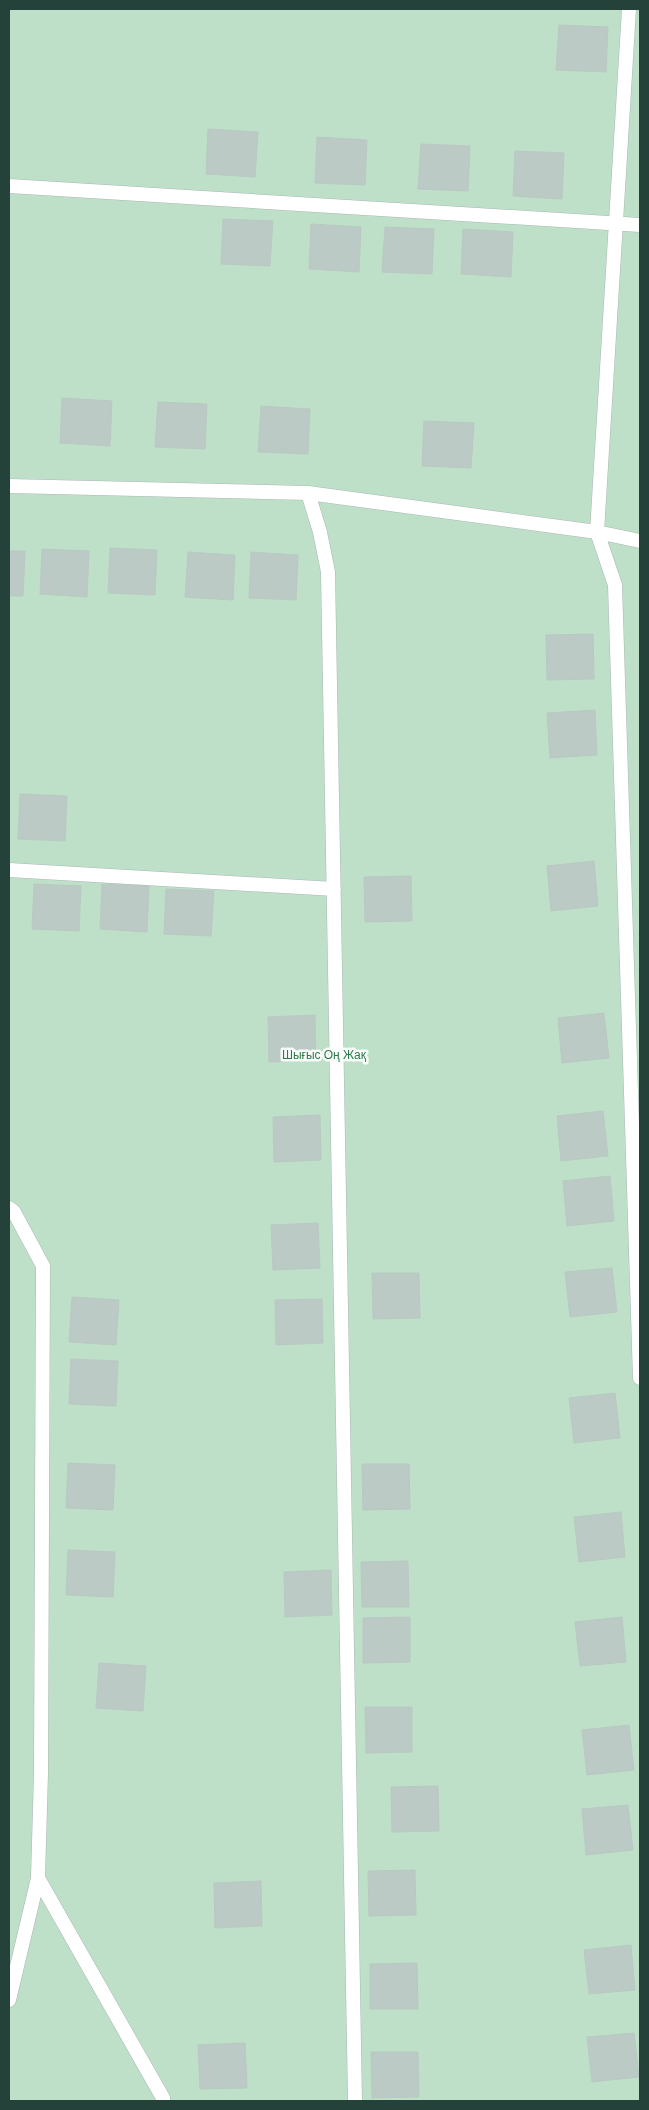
<svg xmlns="http://www.w3.org/2000/svg" width="649" height="2110" font-family="'DM Sans',sans-serif">
<rect width="100%" height="100%" fill="#e6efeb"/>
<!-- green -->
<path fill="#bfe0c8" d="M9 9H640V2101H9Z"/>
<!-- building -->
<path fill="#bbcac4" stroke="#b8c9c2" d="M559 25 608 27 606 72 556 70Z
M208 129 258 132 255 177 206 174Z
M317 137 367 140 365 185 315 183Z
M421 144 470 146 468 191 418 189Z
M515 151 564 153 562 199 513 196Z
M223 219 273 221 270 266 221 264Z
M311 224 361 227 359 272 309 269Z
M385 227 434 229 432 274 382 272Z
M463 229 513 232 511 277 461 274Z
M62 398 112 401 110 446 60 443Z
M158 402 207 404 205 449 155 447Z
M261 406 310 409 308 454 258 452Z
M424 421 474 423 471 468 422 466Z
M110 548 157 550 155 595 108 593Z
M42 549 89 551 87 597 40 594Z
M9 551H25L23 596H9Z
M188 552 235 555 233 600 185 597Z
M251 552 298 555 296 600 249 598Z
M593 634 594 679 547 680 546 635Z
M595 710 597 755 550 758 547 713Z
M20 794 67 796 65 841 18 839Z
M594 861 598 906 551 911 547 866Z
M411 876 412 921 365 922 364 877Z
M34 884 81 886 79 931 32 929Z
M102 884 149 886 147 932 100 929Z
M166 889 214 891 211 936 164 934Z
M604 1013 609 1058 562 1063 558 1018Z
M315 1015 316 1060 269 1062 268 1017Z
M603 1111 608 1156 561 1161 557 1116Z
M320 1115 321 1160 274 1162 273 1117Z
M610 1176 614 1221 567 1226 563 1181Z
M318 1223 320 1268 273 1270 271 1225Z
M612 1268 617 1312 570 1317 565 1272Z
M372 1273H419L420 1318 373 1319Z
M72 1297 119 1300 116 1345 69 1342Z
M322 1299 323 1343 276 1345 275 1300Z
M71 1359 118 1361 116 1406 69 1404Z
M615 1393 620 1438 574 1443 569 1398Z
M68 1463 115 1465 113 1510 66 1508Z
M362 1464H409L410 1509 363 1510Z
M621 1512 625 1557 579 1562 574 1517Z
M68 1550 115 1552 113 1597 66 1595Z
M408 1561 409 1607H362L361 1562Z
M331 1570 332 1615 285 1617 284 1572Z
M410 1617V1662L363 1663V1618Z
M622 1617 626 1662 580 1666 575 1622Z
M99 1663 146 1666 143 1711 96 1708Z
M365 1707H412V1752L366 1753Z
M629 1725 634 1770 587 1775 582 1730Z
M438 1786 439 1831 392 1832 391 1787Z
M628 1805 633 1850 586 1855 582 1809Z
M415 1870 416 1915 369 1916 368 1871Z
M261 1881 262 1926 215 1928 214 1883Z
M631 1945 635 1990 589 1994 584 1950Z
M417 1963 418 2009H370V1964Z
M634 2033 639 2077 592 2082 587 2037Z
M245 2043 247 2088 200 2089 198 2045Z
M371 2052H418L419 2097 372 2098Z"/>
<g fill="none" stroke-linecap="round" stroke-linejoin="round">
<!-- lane casing -->
<g stroke="#a8b8b2" stroke-width="15">
<path id="lane" d="M629 9 597 532 640 541
M9 186 640 225
M9 486 308 493 597 532 615 585 640 1378
M308 493 320 532 328 572 355 2101
M9 870 334 889
M9 1208 14 1212 43 1266 41 1773 38 1878 9 2000
M38 1878 163 2098V2101"/>
</g>
<!-- lane -->
<use href="#lane" stroke="#fff" stroke-width="14"/>
</g>
<g text-anchor="middle" stroke-width="5" stroke-linejoin="round" paint-order="stroke">
<!-- park labels -->
<g font-size="12" fill="#2d7a4b" stroke="#f7fbf9">
<text x="324" y="1059">Шығыс Оң Жақ</text>
</g>
</g>
<!-- border -->
<rect width="649" height="2110" fill="none" stroke="#24423a" stroke-width="20"/>
</svg>
